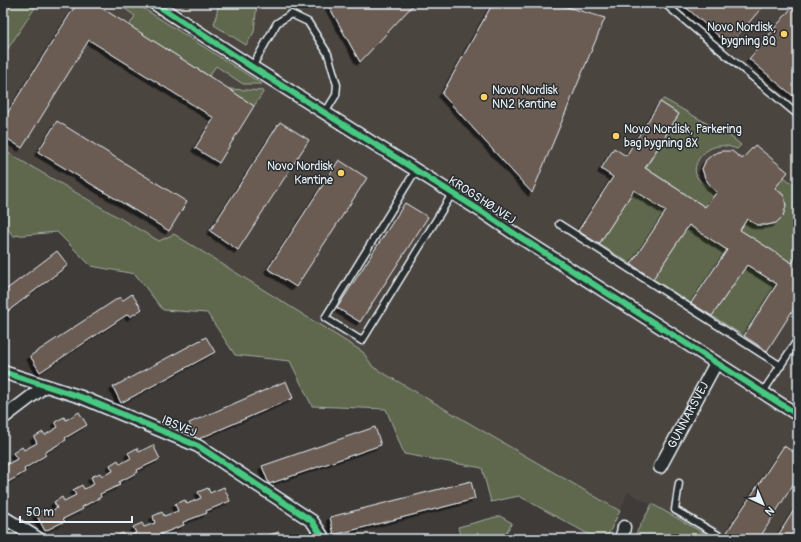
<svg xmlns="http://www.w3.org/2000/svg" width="801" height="542" font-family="Pangolin,sans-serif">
<defs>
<filter id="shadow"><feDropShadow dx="-3.5" dy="3.5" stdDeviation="0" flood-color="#0009"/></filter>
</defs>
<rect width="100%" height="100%" fill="#3e3b39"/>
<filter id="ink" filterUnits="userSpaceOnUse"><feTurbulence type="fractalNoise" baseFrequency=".025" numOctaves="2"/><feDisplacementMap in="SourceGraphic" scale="8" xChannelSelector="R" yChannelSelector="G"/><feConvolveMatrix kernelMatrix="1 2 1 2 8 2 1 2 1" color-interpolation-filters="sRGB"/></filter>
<g filter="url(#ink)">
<!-- built -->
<path fill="#4c4540" d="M38 3H798V539H714L628 492 620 511 373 367 363 352 159 241 3 150V56Z"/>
<!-- green -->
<path fill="#5e674d" stroke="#a3aca2" d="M11 3H38L3 56V17Z
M117 3H135L262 84H243L216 66 209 76 129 26 135 16Z
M219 3H257L254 32 246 45 214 25Z
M229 89 264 91 254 106Z
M664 99 731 137 741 145 737 149C731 147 725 145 719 146 706 147 690 163 697 177 699 182 712 188 717 192L705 207 646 168 679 114 660 102Z
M3 150 159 241 174 234 363 352 373 367 620 511 606 539H597L519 496 491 502 482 468 404 454 386 409 312 406 290 361 235 355 207 313 163 310 135 274 91 266 57 232 13 236 3 222Z
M784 177 798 188V254L792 263 740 230 747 219C760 227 778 230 784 212 786 207 787 202 784 196 783 193 778 190 775 188Z
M634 190 666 211 631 264 599 244Z
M689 225 727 250 691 303 653 279Z
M747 265 777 284 744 336 712 316Z
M652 504 714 539H633Z
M500 516 512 523 502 539H461L458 527Z"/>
<!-- building -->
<path fill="#6b5c52" stroke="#e8f1f8" filter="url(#shadow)" d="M77 3H94L229 89 254 106 219 163 195 148 214 118 89 40 22 148 3 136V120Z
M327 3H415L360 62Z
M493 3H553L605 18 532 193 442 94Z
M681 3H766L729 45Z
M793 6 798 9V100L749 59Z
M660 102 679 114 645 168 705 207 717 192 712 188 705 178 702 169 706 160 713 154 722 151H732L742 159 755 145 788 172 775 188 784 196 786 206 783 216 776 223 767 225H757L747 219 740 230 792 263 798 254V302L767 351 744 336 777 284 747 265 712 316 691 303 727 250 689 225 653 279 631 264 666 211 634 190 599 244 578 231 613 177 601 169 614 148 626 156Z
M57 121 187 202 169 231 38 152Z
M280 122 309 140 238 250 210 231Z
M339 160 367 178 296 287 268 269Z
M405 203 428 217 360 322 337 308Z
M57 251 68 265 3 315V292Z
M132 294 142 309 130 317 128 314 40 372 30 356 120 297 122 301Z
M206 337 215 352 121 403 113 387Z
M286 381 293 398 196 440 189 423Z
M79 412 87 425 65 438 66 440 44 453 46 455 24 469 25 472 3 485 4 487 3 488V464L4 466 17 459 13 453 22 447 24 450 37 443 34 437 43 432 45 435 58 427 55 422 64 417 66 420Z
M375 427 381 445 269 484 262 466Z
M153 445 160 459 137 470 138 472 119 482 120 485 100 494 101 497 82 507 83 509 63 519 65 521 45 531 36 514 45 509 47 513 57 508 54 502 62 497 64 501 76 495 73 490 82 485 84 489 94 484 91 477 100 473 102 476 113 471 110 465 118 460 120 464 131 458 128 453 137 448 139 452Z
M784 446 798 455V485L794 483 759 539H738L727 532Z
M471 481 475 499 334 535 330 517Z
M224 487 230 501 206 511 207 513 183 522 184 525 161 534V537L156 539H114L113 537 123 533 125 538 136 533 133 527 142 523 144 527 155 523 153 516 162 512 164 516 178 511 175 504 185 500 187 504 201 498 198 492 208 488 210 493Z
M797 505H798V539H776Z
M279 532 280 536 295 532 297 539H270L269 535Z"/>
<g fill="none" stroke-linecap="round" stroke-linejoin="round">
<!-- service casing -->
<g stroke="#e8f1f8" stroke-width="9">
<path id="service" d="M664 3 798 115
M252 67 277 23 291 14 308 22 328 54 337 85 336 95 325 113
M416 170 325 318 362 341 452 194
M559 224 781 366
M763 392 798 339
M679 483 675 510 725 539"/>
</g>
<!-- minor casing -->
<g stroke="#e8f1f8" stroke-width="15">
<g id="minor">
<path d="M154 3 252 67 484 213 515 234 798 415"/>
<path d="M3 372 81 397 198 446 312 521 324 539"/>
<path d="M3 418 45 386"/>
<path id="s1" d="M660 467 716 363"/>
<path d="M3 517 39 539"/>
<path d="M620 539 623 533 624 527"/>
</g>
</g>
<!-- service -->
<use href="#service" stroke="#2a2d2e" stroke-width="6"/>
<!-- minor -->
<use href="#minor" stroke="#2a2d2e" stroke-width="12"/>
<!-- cycleway casing -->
<g stroke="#2a2d2e" stroke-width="8">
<path id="cycleway" d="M154 3 252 67 484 213 515 234 798 415
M3 372 81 397 198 446 312 521 324 539"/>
</g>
<!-- cycleway -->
<use href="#cycleway" stroke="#46c982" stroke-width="6"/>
</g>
</g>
<!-- markers -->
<g fill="#ffd166" stroke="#2a2d2e" stroke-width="1.5">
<circle cx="784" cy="34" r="4"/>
<circle cx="484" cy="97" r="4"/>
<circle cx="616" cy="136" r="4"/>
<circle cx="341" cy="173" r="4"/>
</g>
<g text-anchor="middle" stroke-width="3" stroke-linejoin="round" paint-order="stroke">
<!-- poi labels -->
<g font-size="12" fill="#e8f1f8" stroke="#2a2d2e" text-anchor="end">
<text x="776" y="31">Novo Nordisk,<tspan x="776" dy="14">bygning 8Q</tspan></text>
<text x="492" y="94" text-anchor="start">Novo Nordisk<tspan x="492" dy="14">NN2 Kantine</tspan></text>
<text x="624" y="133" text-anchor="start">Novo Nordisk, Parkering<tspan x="624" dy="14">bag bygning 8X</tspan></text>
<text x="333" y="170">Novo Nordisk<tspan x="333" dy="14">Kantine</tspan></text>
</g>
<!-- street labels -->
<g font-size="12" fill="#e8f1f8" stroke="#2a2d2e">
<text transform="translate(482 200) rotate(33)" y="4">KROGSHØJVEJ</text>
<text dy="4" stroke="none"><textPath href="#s1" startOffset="59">GUNNARSVEJ</textPath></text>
<text transform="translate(179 426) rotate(23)" y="4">IBSVEJ</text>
</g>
</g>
<!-- margin -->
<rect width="801" height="542" fill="none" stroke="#2a2d2e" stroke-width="16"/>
<rect x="8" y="8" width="785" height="526" fill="none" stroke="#e8f1f8" stroke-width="1.5" filter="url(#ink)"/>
<!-- north arrow -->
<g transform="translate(763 504) rotate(136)" stroke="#2a2d2e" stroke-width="3" paint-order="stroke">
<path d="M0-3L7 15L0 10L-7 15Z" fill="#e8f1f8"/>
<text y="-6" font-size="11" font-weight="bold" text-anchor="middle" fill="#e8f1f8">N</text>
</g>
<!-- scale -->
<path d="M20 516v6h112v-6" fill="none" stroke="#e8f1f8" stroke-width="2"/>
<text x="26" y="516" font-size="12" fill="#e8f1f8" stroke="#2a2d2e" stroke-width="3" paint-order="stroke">50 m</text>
</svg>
